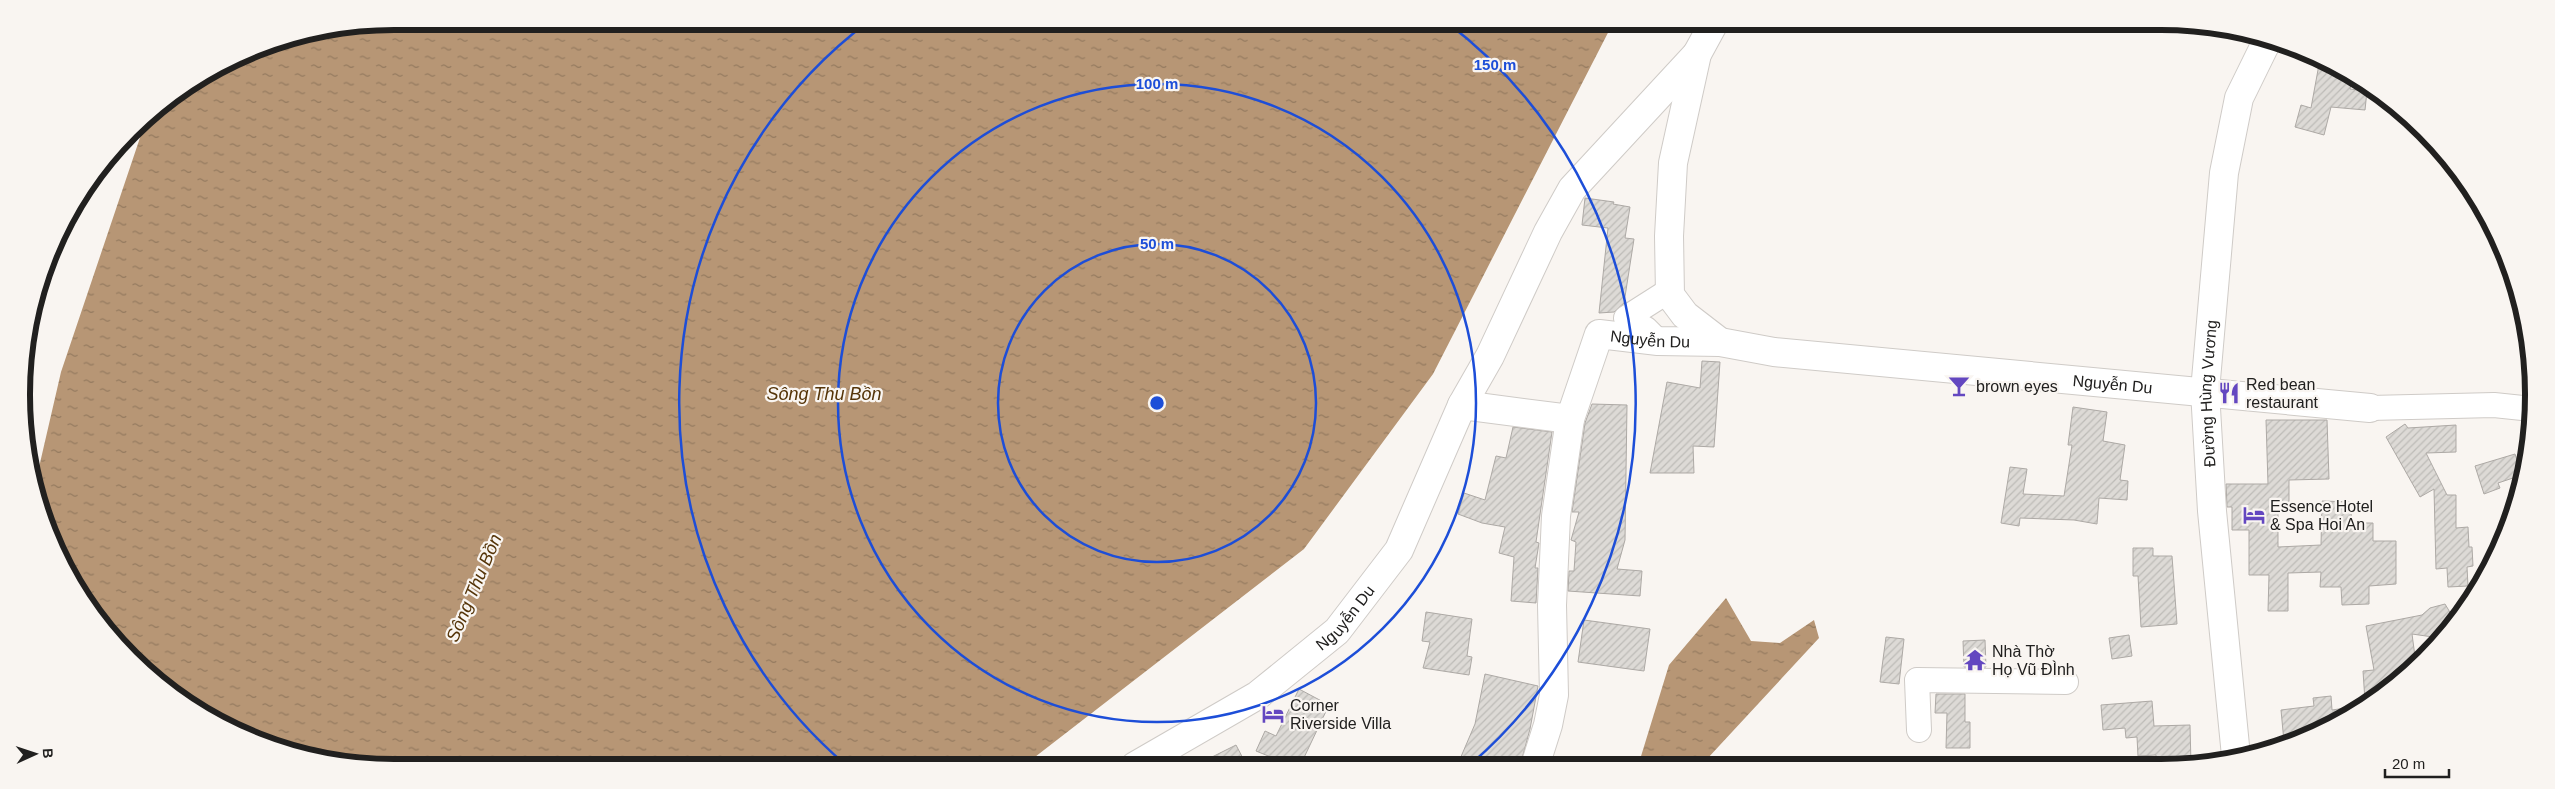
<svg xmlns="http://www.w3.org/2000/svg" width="2555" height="789" font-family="Arial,sans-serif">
<defs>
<pattern id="water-ripples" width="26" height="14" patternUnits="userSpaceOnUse" patternTransform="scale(1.25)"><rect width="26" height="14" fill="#b79675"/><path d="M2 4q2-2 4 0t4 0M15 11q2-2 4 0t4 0" fill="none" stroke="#947a5f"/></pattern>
<pattern id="building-hatch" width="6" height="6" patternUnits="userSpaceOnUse" patternTransform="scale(1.25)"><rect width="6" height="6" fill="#dddad6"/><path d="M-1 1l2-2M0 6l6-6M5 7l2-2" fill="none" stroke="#bdbbb7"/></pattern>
</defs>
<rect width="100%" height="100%" fill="#f9f5f1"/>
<!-- water -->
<path fill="url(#water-ripples)" d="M395 21H1614L1433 374 1304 549 1022 767 395 768 321 761 252 739 187 705 131 659 84 602 34 489 61 372 148 114 252 50 322 28Z
M1726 598 1751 641 1780 643 1814 620 1819 638 1707 759 1679 765 1638 766 1669 665Z"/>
<!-- building -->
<path fill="url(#building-hatch)" stroke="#ada9a5" d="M2320 59 2353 76 2350 89 2367 91 2365 110 2331 107 2324 135 2295 127 2301 105 2311 108Z
M1585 198 1614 202 1613 204 1630 207 1625 238 1634 239 1624 303 1614 312 1599 313 1608 228 1582 225Z
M1702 361 1720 362 1714 447 1693 446 1694 473H1650L1667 382 1700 388Z
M1592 404 1627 405 1625 540 1617 569 1642 571 1640 596 1568 591 1569 571H1574L1576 542 1571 540 1579 512H1572L1585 423Z
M2073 407 2107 412 2103 441 2125 445 2120 480 2128 481 2127 500 2099 498 2097 524 2074 520 2020 518 2019 526 2001 523 2010 467 2027 469 2023 494 2064 496 2072 445H2068Z
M2266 420H2327L2329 479 2289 480V509L2278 510V547L2321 545 2322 501 2352 502 2351 523H2373V541H2396V584L2369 586V604L2342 605 2341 587H2320L2321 572 2288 573V611H2268L2269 575H2249V530H2232V507H2227L2226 484H2268Z
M2405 424 2408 428 2456 425V452L2426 453 2447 495H2456V528L2468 527 2469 547H2472L2473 566 2467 567 2468 586 2448 587 2447 568 2436 569 2434 489 2420 497 2386 437Z
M1513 427 1552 432 1536 542 1539 543 1535 568H1538L1536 603 1511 601 1514 557 1499 553 1505 527 1482 523 1458 514 1464 493 1485 500 1496 456 1506 458Z
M2515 454 2522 475 2498 483 2500 488 2484 494 2475 466Z
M2133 548H2153V556H2172L2177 624 2141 627 2138 576H2133Z
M2445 604 2454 619 2440 638 2412 634 2416 664 2365 701 2363 671 2374 670 2366 626 2422 615 2430 608Z
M1426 612 1472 619 1467 656 1472 657 1469 675 1423 668 1430 642 1422 641Z
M1584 620 1650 629 1644 671 1578 662Z
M2129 635 2132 656 2112 659 2109 638Z
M1886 637 1904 639 1899 684 1880 682Z
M1985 640 1986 667H1964L1963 641Z
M1485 674 1538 686 1530 729 1520 766H1457L1475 724Z
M1299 689 1329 705 1300 766H1293L1256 751 1265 731 1276 736Z
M1936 694H1965V722H1970V748H1946L1947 713H1935Z
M2331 696 2332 710 2359 706 2326 729 2284 742 2281 710 2314 706 2313 698Z
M2152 701 2154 726 2190 725 2191 765H2165V758L2156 759V755L2138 756 2137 737 2126 738 2125 728 2103 730 2101 705Z
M1236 745 1247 766H1194Z"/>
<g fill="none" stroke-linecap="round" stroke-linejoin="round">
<!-- street casing -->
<g stroke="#cfcbc7" stroke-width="26">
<path id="street" d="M1658 341 1646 329 1626 318 1670 290
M2370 408 2494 405 2532 409
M1919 730 1917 680 2066 682"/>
</g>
<!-- secondary casing -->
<g stroke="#cfcbc7" stroke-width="30">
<g id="secondary">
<path d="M1715 21 1697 54 1673 163 1669 236 1670 295 1685 315 1720 342"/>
<path d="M1462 405 1490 356 1548 232 1572 189 1697 54"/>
<path id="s1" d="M1135 766 1258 695 1337 631 1399 550 1462 405 1570 419 1599 334 1658 341 1720 342 1774 352 2370 408"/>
<path d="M1535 766 1548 725 1554 695 1552 605 1556 516 1570 419"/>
</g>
</g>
<!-- primary casing -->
<g stroke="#cfcbc7" stroke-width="30">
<g id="primary">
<path id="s2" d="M2236 756 2212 511 2205 391 2224 173 2239 98 2268 39"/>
</g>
</g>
<!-- street -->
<use href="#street" stroke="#fff" stroke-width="24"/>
<!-- secondary -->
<use href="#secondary" stroke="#fff" stroke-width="28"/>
<!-- primary -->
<use href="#primary" stroke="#fff" stroke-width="28"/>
</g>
<!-- distance rings -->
<g fill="none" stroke="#1d4ed8" stroke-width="2.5">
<circle cx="1157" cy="403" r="159"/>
<circle cx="1157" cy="403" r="319"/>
<path d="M847 766A478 478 0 0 1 869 21M1445 21A478 478 0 0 1 1471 764"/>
</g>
<!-- icons -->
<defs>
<g id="bar-bare" transform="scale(1.725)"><path d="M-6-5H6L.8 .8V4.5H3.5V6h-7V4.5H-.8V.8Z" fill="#6347c0" stroke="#f9f5f1" stroke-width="2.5" paint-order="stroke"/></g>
<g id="restaurant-bare" transform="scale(1.725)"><path d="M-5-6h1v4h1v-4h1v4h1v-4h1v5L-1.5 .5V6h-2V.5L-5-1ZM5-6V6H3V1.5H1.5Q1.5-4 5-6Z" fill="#6347c0" stroke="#f9f5f1" stroke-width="2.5" paint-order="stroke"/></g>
<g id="hotel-bare" transform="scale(1.725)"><path d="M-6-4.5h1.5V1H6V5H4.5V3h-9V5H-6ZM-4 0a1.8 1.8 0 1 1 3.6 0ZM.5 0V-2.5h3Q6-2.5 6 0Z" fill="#6347c0" stroke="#f9f5f1" stroke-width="2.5" paint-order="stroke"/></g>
<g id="temple-bare" transform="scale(1.725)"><path d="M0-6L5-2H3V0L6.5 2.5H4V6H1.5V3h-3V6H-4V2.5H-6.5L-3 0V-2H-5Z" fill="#6347c0" stroke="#f9f5f1" stroke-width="2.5" paint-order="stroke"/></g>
</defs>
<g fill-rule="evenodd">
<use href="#bar-bare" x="1959" y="386"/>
<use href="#restaurant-bare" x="2229" y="393"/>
<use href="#hotel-bare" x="2254" y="515"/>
<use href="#temple-bare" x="1975" y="660"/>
<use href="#hotel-bare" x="1273" y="714"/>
</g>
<g text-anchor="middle" stroke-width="4.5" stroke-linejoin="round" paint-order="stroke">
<!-- street labels -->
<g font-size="16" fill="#21201f" stroke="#f9f5f1">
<text dy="6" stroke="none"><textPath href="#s1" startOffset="754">Nguyễn Du</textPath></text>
<text dy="6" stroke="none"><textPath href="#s1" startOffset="1219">Nguyễn Du</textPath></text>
<text dy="6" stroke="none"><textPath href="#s2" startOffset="364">Đường Hùng Vương</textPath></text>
<text dy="6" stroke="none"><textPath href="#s1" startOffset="259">Nguyễn Du</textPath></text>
</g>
<!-- poi labels -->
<g font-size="16" fill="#21201f" stroke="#f9f5f1" text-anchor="start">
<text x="2246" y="390">Red bean<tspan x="2246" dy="18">restaurant</tspan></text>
<text x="1976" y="392">brown eyes</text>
<text x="2270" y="512">Essence Hotel<tspan x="2270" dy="18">&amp; Spa Hoi An</tspan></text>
<text x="1992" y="657">Nhà Thờ<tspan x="1992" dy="18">Họ Vũ ĐÌnh</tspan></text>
<text x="1290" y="711">Corner<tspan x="1290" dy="18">Riverside Villa</tspan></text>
</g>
<!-- water labels -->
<g font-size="18" font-style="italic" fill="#553408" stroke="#f9f5f1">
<text x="824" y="400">Sông Thu Bồn</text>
<text transform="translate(474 588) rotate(-67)" y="6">Sông Thu Bồn</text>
</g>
</g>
<!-- crop -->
<path d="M0 0H2555V789H0ZM394 30H2161A364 364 0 0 1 2525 394V395A364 364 0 0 1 2161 759H394A364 364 0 0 1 30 395V394A364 364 0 0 1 394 30Z" fill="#f9f5f1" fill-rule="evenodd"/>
<path fill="none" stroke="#21201f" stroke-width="6" d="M394 30H2161A364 364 0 0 1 2525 394V395A364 364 0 0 1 2161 759H394A364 364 0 0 1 30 395V394A364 364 0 0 1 394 30Z"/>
<circle cx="1157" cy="403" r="8" fill="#1d4ed8" stroke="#f9f5f1" stroke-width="2.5"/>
<g font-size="15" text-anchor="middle" font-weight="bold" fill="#1d4ed8" stroke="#f9f5f1" stroke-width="4.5" stroke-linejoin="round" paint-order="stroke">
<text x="1495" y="70">150 m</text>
<text x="1157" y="89">100 m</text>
<text x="1157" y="249">50 m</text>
</g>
<!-- north arrow -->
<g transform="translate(35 754) rotate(87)" stroke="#f9f5f1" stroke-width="4" paint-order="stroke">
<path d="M0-4L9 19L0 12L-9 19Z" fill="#21201f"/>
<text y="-8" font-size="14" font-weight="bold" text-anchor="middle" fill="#21201f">B</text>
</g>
<!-- scale -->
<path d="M2385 769v8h64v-8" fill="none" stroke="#21201f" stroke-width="2.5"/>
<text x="2392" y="769" font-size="15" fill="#21201f" stroke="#f9f5f1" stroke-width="4" paint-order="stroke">20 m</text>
</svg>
